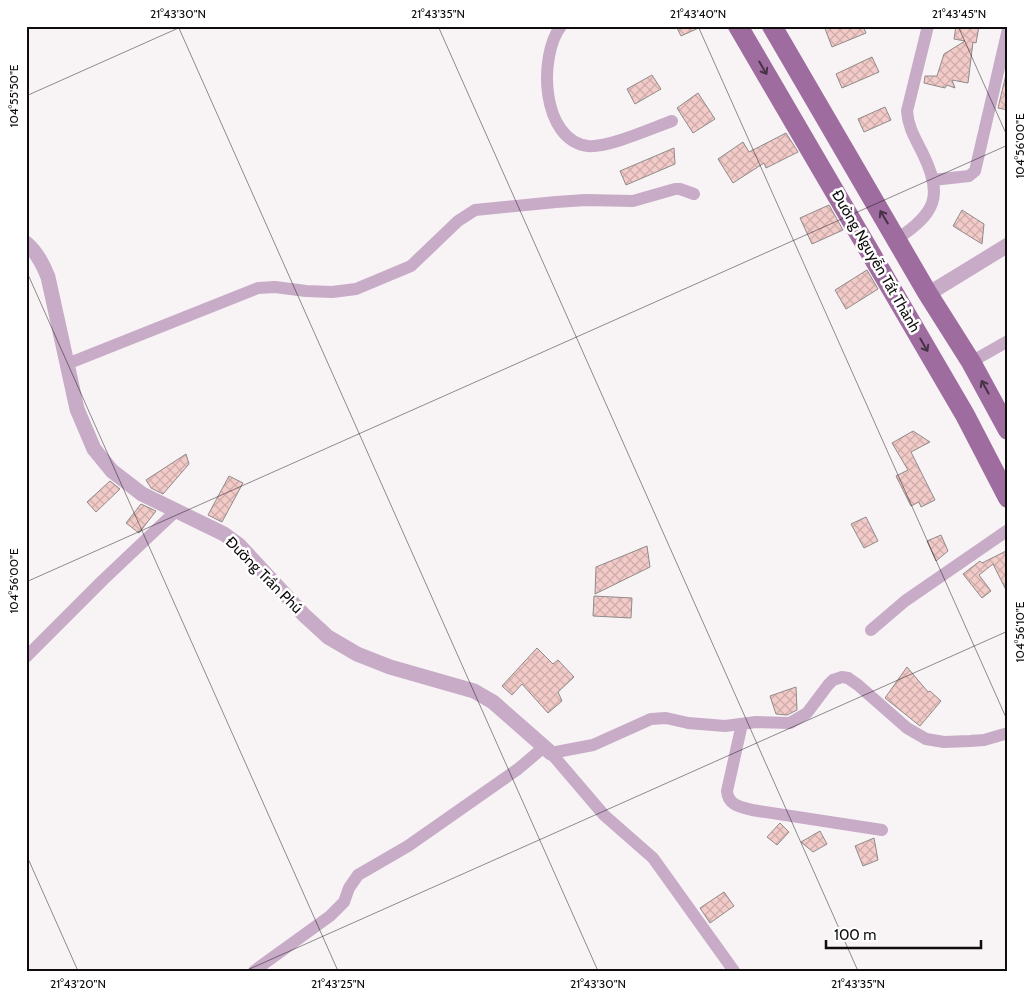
<svg xmlns="http://www.w3.org/2000/svg" width="1034" height="997" font-family="Cabin,sans-serif">
<defs>
<pattern id="building-cross-hatch" width="8" height="8" patternUnits="userSpaceOnUse" patternTransform="scale(1.25)"><rect width="8" height="8" fill="#f2cac7"/><path d="M0 0l8 8M0 8l8-8" fill="none" stroke="#ceacaa"/></pattern>
</defs>
<rect width="100%" height="100%" fill="#f8f3f5"/>
<!-- building -->
<path fill="url(#building-cross-hatch)" stroke="#908b8b" d="M676 26H703L681 36Z
M824 26H863L866 33 832 47Z
M956 26H979L976 43 973 42 968 83 952 80 955 88 947 85 945 88 924 83 925 76H937L944 54 965 41 954 39Z
M872 57 879 72 842 88 836 74Z
M1008 66V110L998 108Z
M652 75 661 89 635 104 627 89Z
M698 93 715 119 693 133 677 108Z
M885 107 891 120 864 132 858 119Z
M786 133 798 152 766 168 764 163 733 183 718 159 743 142 749 152Z
M674 148 675 164 626 185 620 171Z
M829 205 843 230 812 244 800 218Z
M962 210 984 224 982 244 953 226Z
M867 270 878 289 846 309 835 290Z
M913 431 930 442 911 452 935 500 921 507 919 502 911 506 896 476 908 470 892 443Z
M186 454 189 464 163 494 151 488 146 480Z
M229 476 243 483 222 522 208 515Z
M110 481 120 489 96 512 87 502Z
M141 504 156 511 139 533 126 523Z
M866 517 878 541 864 548 851 524Z
M941 535 948 551 936 561 927 541Z
M647 546 650 567 595 594 596 567Z
M1008 550V594L993 564 979 575 991 591 982 598 963 574 980 561 982 563Z
M594 596 632 598 631 618 593 616Z
M537 648 553 664 558 660 574 677 558 692 562 701 548 713 522 684 512 695 502 686Z
M907 667 928 692 930 691 941 701 920 726 885 698Z
M796 687 797 710 787 715 776 714 770 696Z
M780 823 789 832 777 845 767 837Z
M820 831 827 844 813 852 801 842Z
M874 838 878 860 863 866 855 846Z
M724 892 734 906 710 923 700 908Z"/>
<g fill="none" stroke-linecap="round" stroke-linejoin="round">
<!-- minor -->
<path stroke="#c7abc7" stroke-width="12" d="M561 26C538 56 541 140 588 146 608 148 652 128 672 121
M933 180 969 176 975 171 1008 29
M897 239C936 213 944 196 922 152 915 138 908 127 907 111L928 26
M971 362 1008 341
M67 364 258 288 275 287 306 291 332 292 356 289 411 266 458 221 475 210 556 202 586 200 633 201 675 189H680L694 194
M871 630 905 601 1008 530
M26 657 103 580 176 511
M742 724 727 791C728 805 740 807 752 810L882 830
M551 753 593 745 651 719 666 718 688 723 725 726 756 722 790 723 807 713 828 685 833 680 842 677 848 678 858 685 907 728 926 739 944 742 970 741 984 740 1008 733
M551 753 604 815 653 858 734 971
M254 971 330 916 344 902 349 888 358 875 408 846 518 769 544 747"/>
<!-- tertiary -->
<path stroke="#c7abc7" stroke-width="15" d="M26 243C37 252 43 264 48 277L77 409 94 449 112 471 142 494 224 534 239 545 304 615 328 637 357 654 390 667 474 691 493 702 551 753
M928 294 1008 245"/>
<!-- primary -->
<path stroke="#9e6c9f" stroke-width="20" d="M738 26 965 415 1008 498
M772 26 928 294 971 362 1008 430"/>
</g>
<!-- one-way arrows -->
<defs><path id="oneway-shaft" d="M-6 0H5M1.5-3L5.5 0L1.5 3" fill="none" stroke-width="1.6" stroke-linecap="round" stroke-linejoin="round" transform="scale(1.25)"/></defs>
<g stroke="#483247">
<use href="#oneway-shaft" transform="translate(763 68) rotate(60)"/>
<use href="#oneway-shaft" transform="translate(884 217) rotate(-121)"/>
<use href="#oneway-shaft" transform="translate(924 345) rotate(60)"/>
<use href="#oneway-shaft" transform="translate(985 387) rotate(-119)"/>
</g>
<!-- ticks -->
<path fill="none" stroke="#0e0c0d" stroke-width="1" stroke-opacity="0.45" d="M178 26 598 971M438 26 858 971M698 26 1008 722M958 26 1008 138M26 96 183 26M26 270 338 971M26 582 1008 145M26 854 78 971M245 971 1008 631"/>
<g text-anchor="middle" stroke-width="5" stroke-linejoin="round" paint-order="stroke">
<!-- street labels -->
<g font-size="15" fill="#0e0c0d" stroke="#fff">
<text transform="translate(876 261) rotate(60)" y="5">Đường Nguyễn Tất Thành</text>
<text transform="translate(264 575) rotate(45)" y="5">Đường Trần Phú</text>
</g>
</g>
<!-- border -->
<rect width="1034" height="997" fill="none" stroke="#ffffff" stroke-width="55"/>
<!-- scale -->
<path d="M826 940v8h155v-8" fill="none" stroke="#0e0c0d" stroke-width="2.5"/>
<text x="834" y="940" font-size="15" fill="#0e0c0d" stroke="#ffffff" stroke-width="4" paint-order="stroke">100 m</text>
<rect x="28" y="28" width="978" height="942" fill="none" stroke="#0e0c0d" stroke-width="2"/>
<g font-size="12" text-anchor="middle" fill="#0e0c0d">
<text x="178" y="18">21°43'30"N</text>
<text x="438" y="18">21°43'35"N</text>
<text x="698" y="18">21°43'40"N</text>
<text x="959" y="18">21°43'45"N</text>
<text transform="translate(14 96) rotate(-90)" y="4">104°55'50"E</text>
<text transform="translate(1020 146) rotate(-90)" y="4">104°56'00"E</text>
<text transform="translate(14 581) rotate(-90)" y="4">104°56'00"E</text>
<text transform="translate(1020 632) rotate(-90)" y="4">104°56'10"E</text>
<text x="78" y="988">21°43'20"N</text>
<text x="338" y="988">21°43'25"N</text>
<text x="598" y="988">21°43'30"N</text>
<text x="858" y="988">21°43'35"N</text>
</g>
</svg>
